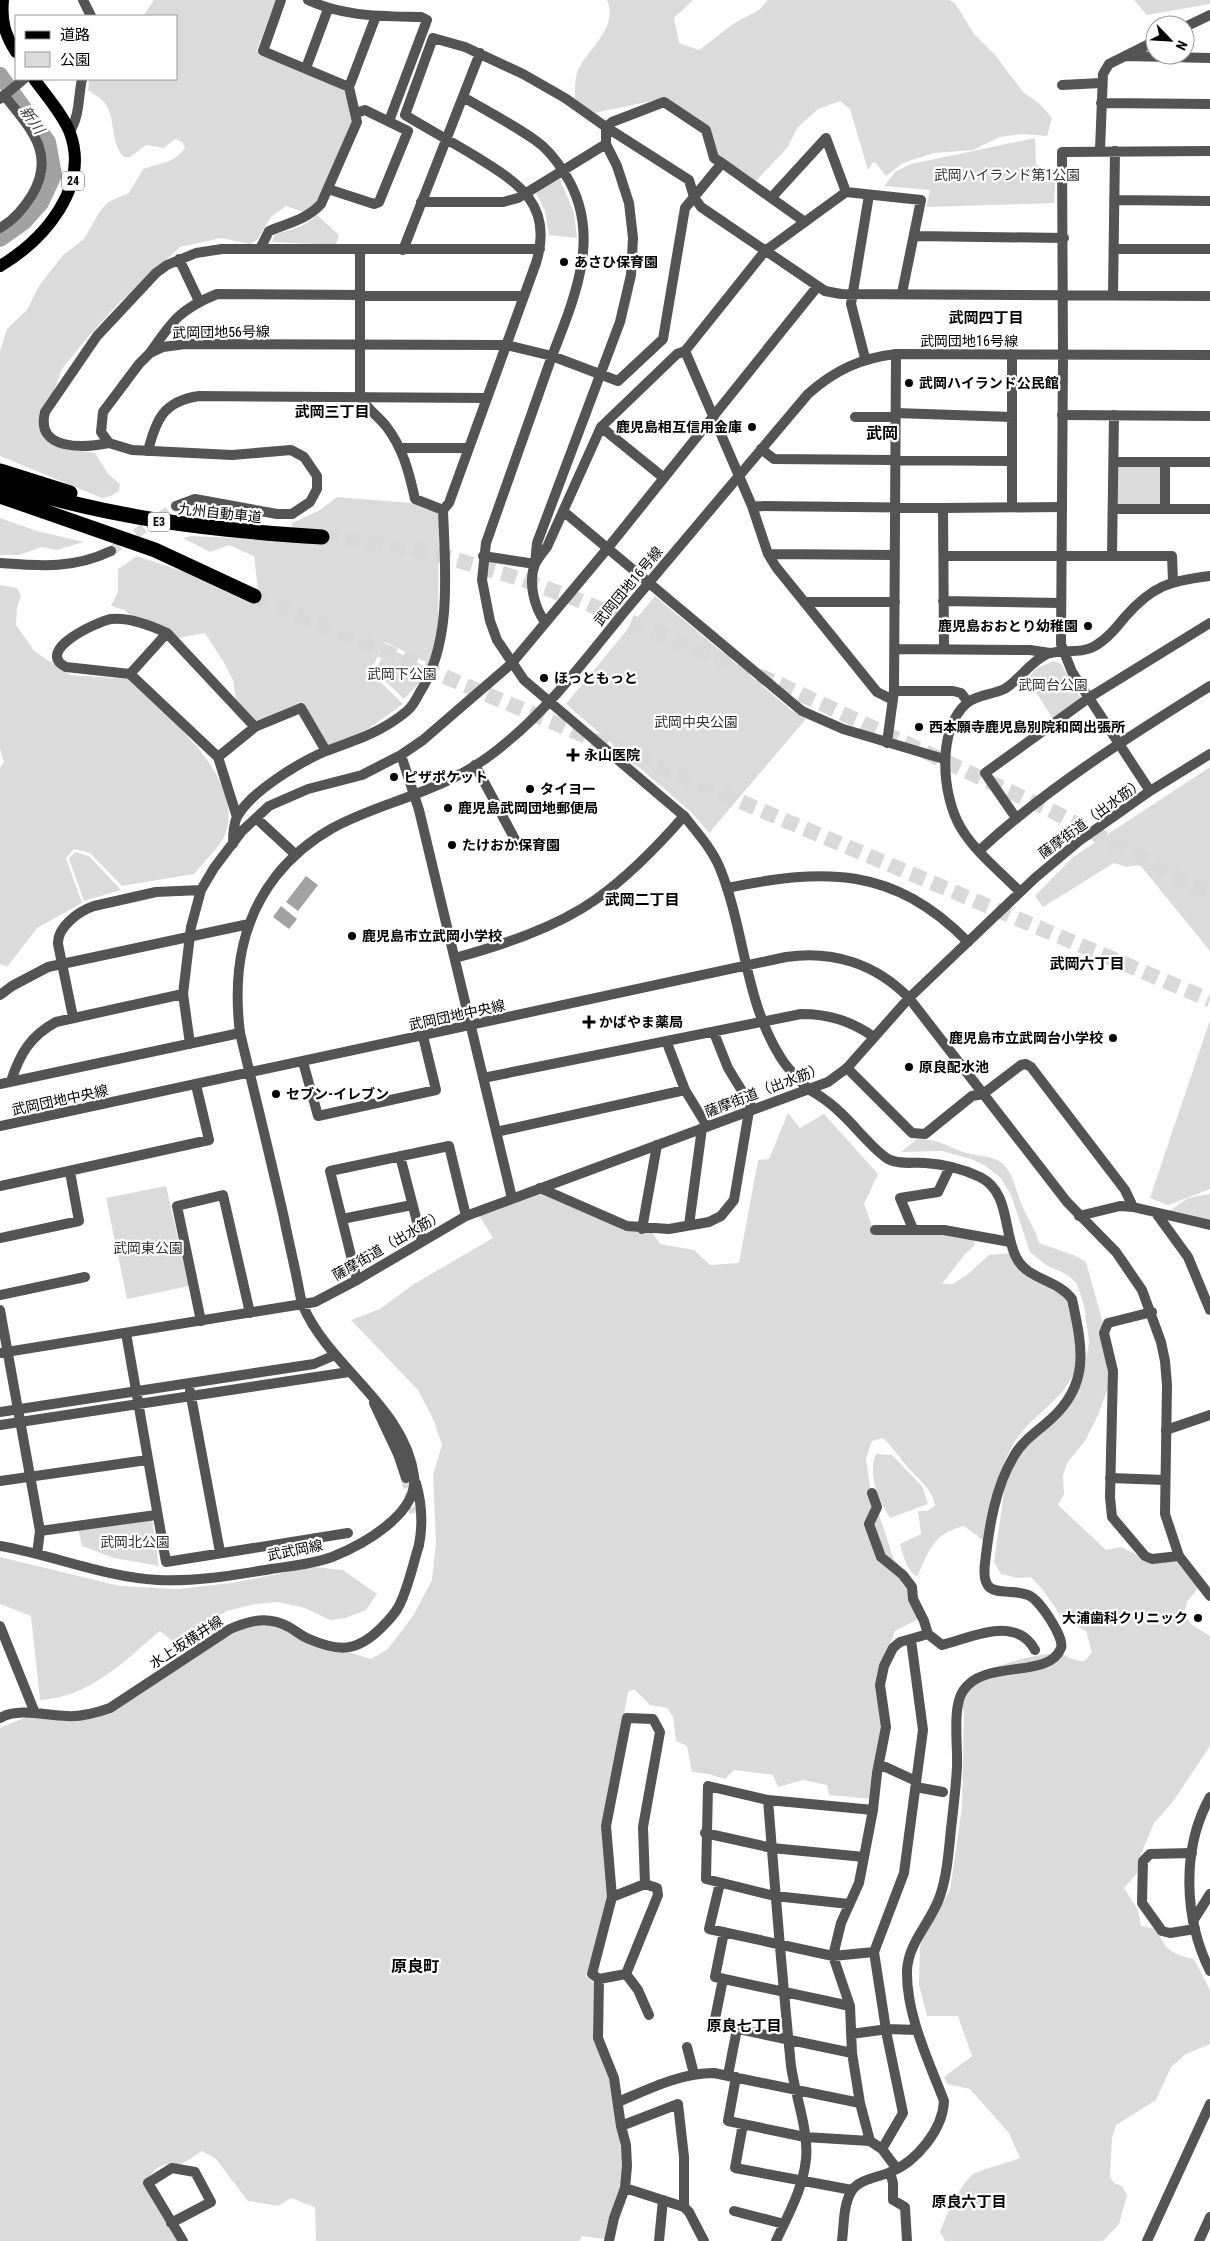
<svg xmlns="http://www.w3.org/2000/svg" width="1210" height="2241" font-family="'Roboto Condensed','Noto Sans JP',sans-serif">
<rect width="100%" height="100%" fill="#fff"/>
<!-- green -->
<path fill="#dbdbdb" d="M154 0H276L257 50 259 55 346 90 353 121 317 203 304 212 286 206 271 217 257 240 250 244 221 238 180 247 118 304 87 338 62 369 52 396 39 414C37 452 67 448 95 453L108 474 120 484 119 491 111 496 102 498 0 456V351L7 329 27 310 39 286 63 255 84 239 100 211 108 202 129 193 143 169C159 163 177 163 185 147L182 142 175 139 164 148 146 145 130 157H124C109 142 117 118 104 102 100 98 93 94 88 90L89 79H176V16H143Z
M607 0H693L674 18 679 43 699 50 733 24 759 10 768 0H949L955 3 974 34 995 55 1024 93 1039 103 1052 118 1047 136 1022 134 1000 137 973 150 934 153 903 163 886 176 874 161 868 170 850 109 840 101 818 109 797 128 788 147 754 183 716 155 711 127 666 98 595 113 575 100C575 89 574 76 580 66 592 45 618 27 607 0Z
M1134 0H1210V4L1147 15Z
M1035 138 1036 165 1056 171 1054 203 926 207 930 190 884 186 895 172 911 164Z
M559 177 574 213 577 238 549 235 545 211 536 193Z
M317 215 339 235 336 245 272 242 275 234C291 230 305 227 317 215Z
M1120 465H1159L1162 468V502L1159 505H1120L1117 502V468Z
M337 497 411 503 437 513 439 518 438 639 430 664 385 642 370 672 403 704 368 729 329 747 303 702 255 721 236 700 233 680 223 661 205 633 178 638 166 627 132 618 125 610 111 606 118 592V569L137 556 194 575 258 590 254 556 229 545 210 552 183 538 191 536 237 538 292 528V523L320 510Z
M0 518 37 531 84 542 57 550 42 547 19 555H0Z
M0 585 17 588 21 596 17 608 16 625 35 652 71 675 129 679C164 714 247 778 225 835 220 846 202 864 194 874L122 886 90 853 74 849 66 858 82 903 37 928 7 967 0 964V768L4 762 0 749Z
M655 596 791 710 806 719 709 833 692 813 566 704Z
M387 647 428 668 420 682 404 699 375 671Z
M1054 661 1061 664 1080 697 1079 701 1053 719 1027 678 1037 668Z
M1210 767V951L1140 865 1126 867 1114 863 1043 907 1035 896 1073 857Z
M75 852 89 856 121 890 84 901 69 859Z
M1210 1020V1189L1168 1205 1150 1198Z
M788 1113 800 1128 824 1114 878 1174 864 1204 874 1232 972 1235 975 1245 964 1255 942 1284H953L968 1274 989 1255 1014 1253C1025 1273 1060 1278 1069 1303 1072 1311 1072 1323 1074 1333 1075 1340 1078 1348 1078 1355 1077 1394 1031 1413 1014 1443 996 1474 991 1507 984 1541L964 1526C933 1533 929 1551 917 1577 907 1570 903 1556 900 1544L921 1534 918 1511H927L935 1506C932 1487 917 1479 906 1465 898 1456 892 1446 883 1438L872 1441 866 1459 870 1487 894 1560 905 1571 918 1619 895 1631 882 1665 883 1727 871 1799 829 1795 827 1785 803 1780 778 1787 773 1775 734 1770 725 1779 708 1774 692 1772 687 1746 676 1741 673 1717 667 1708 650 1705 634 1689 628 1692 603 1826 608 1897 586 1976 594 1983 593 2037 611 2085 624 2168 620 2192 605 2239 582 2236 579 2241H316L315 2207 291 2198 278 2206 248 2201 216 2159 202 2151 179 2166 166 2164 157 2168 144 2182 178 2241H0V1728L31 1715 99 1714 219 1634 264 1619 345 1651 371 1659 388 1649 413 1616 432 1580 436 1543 433 1475 442 1445 434 1421 418 1390 351 1320 380 1309 414 1284 493 1238 479 1215 540 1190 652 1232 660 1244 694 1250 710 1265 739 1263 758 1160 769 1159Z
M917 1139C935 1139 941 1143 958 1150 970 1155 983 1155 995 1159 1013 1166 1015 1190 1022 1205 1027 1218 1035 1228 1039 1243L1076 1256 1086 1262 1101 1316 1110 1362V1383L1098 1415 1085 1441 1067 1463 1063 1476 1064 1494 1058 1505 1106 1550 1121 1547 1153 1563 1176 1561 1198 1588 1187 1602 1184 1614 1191 1624 1210 1636V1746L1172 1803 1154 1823 1139 1859 1138 1872 1124 1888 1138 1910 1141 1926 1156 1929C1166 1951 1172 1954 1194 1959L1210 1990V2044L1186 2054 1171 2067 1156 2100 1116 2125 1112 2138 1110 2177 1114 2183 1122 2186 1127 2195 1119 2224 1103 2241H945L940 2232C945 2218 962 2180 975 2173 990 2167 1005 2164 1020 2158L1009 2133 970 2089 947 2084 944 2077 972 2056 958 2016H927L919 1985 920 1947 924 1935 950 1890 962 1807 964 1713 961 1698 970 1676 976 1673C998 1667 1037 1651 1059 1654 1068 1655 1074 1662 1085 1661L1092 1652 1086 1631 1063 1619 1043 1590 1031 1577 1018 1578 1001 1574 994 1562 1005 1485 1018 1456 1083 1377 1089 1342 1084 1305 1077 1284 1068 1275 1046 1265 1030 1252 1011 1195 1000 1177 984 1165 971 1159 942 1151 901 1152Z
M166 1186 189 1286 127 1299 106 1198Z
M1210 1194V1221L1168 1212 1188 1198Z
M876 1454 892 1455 922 1486 928 1504 890 1518C879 1501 867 1474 876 1454Z
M152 1520 159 1566 114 1558 82 1546 78 1529Z
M0 1557 120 1586 178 1589 232 1583 314 1567 343 1570 377 1594 366 1610 345 1618 330 1620 305 1608 278 1602 255 1604 227 1611 175 1643 160 1631C123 1662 90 1697 40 1700L31 1616 0 1604Z"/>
<!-- water -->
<path fill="#a2a2a2" d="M306 876 318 885 298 911 286 902Z
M281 906 297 919 289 929 273 917Z"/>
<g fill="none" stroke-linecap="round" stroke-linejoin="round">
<!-- river -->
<path stroke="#a2a2a2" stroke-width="16" d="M0 75 48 142 54 175 41 203 24 222 0 239"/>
<!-- tertiary-tunnel -->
<path stroke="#d9d9d9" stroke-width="10" stroke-dasharray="10 5" stroke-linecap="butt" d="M111 551 176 506
M406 1478 414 1513"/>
<!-- motorway-tunnel -->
<path stroke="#d9d9d9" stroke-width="15" stroke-dasharray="15 8" stroke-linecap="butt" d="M322 537 355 540 430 552 521 579 581 601 779 684 1052 811 1210 894
M254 596 1210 1000"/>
<!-- minor -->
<path stroke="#545454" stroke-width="10" d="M83 0 91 16
M308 0C344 17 382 16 421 17L427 20 389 121
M1185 27 1210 15
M1126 56 1210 58
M306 68 328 9
M1062 85 1101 83
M349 87 376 16
M463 97C487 111 512 124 535 140 547 148 557 161 565 174 603 233 575 297 552 356L618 381 663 339 685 208 722 163 805 222
M0 99 24 79
M1101 103 1210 104
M70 131C80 115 78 97 82 79
M1100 150 1103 74 1109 64 1155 41
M328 189 374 204 379 202 408 131 365 110 356 113
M772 197 826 138 846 192
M1114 200 1210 201
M421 202H503L518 198 606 144
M0 228C14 220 24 208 32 195 57 153 29 127 4 95
M914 236 1064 238
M260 249 269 231C288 223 306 220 321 204L357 122 349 87 263 51 281 0
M360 249V396C367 409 377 415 386 426 403 448 409 472 415 499L443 510 449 503 536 263C554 205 519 183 475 156 452 142 428 129 405 115L433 38 465 47 523 74 565 98 606 127 689 180 694 197 701 207 825 291 841 294 1210 296
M1114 249H1210
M403 250 480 53
M179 259 199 301
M1113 294 1115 151
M685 351 752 506 768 554 776 567 877 692 893 700
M150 353C172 321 180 309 217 294L524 296
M1063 355 1062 152 1210 151
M865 358 851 304 869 195
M896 413 1012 417
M1062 415 1210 416
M855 417H896
M601 427 664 478
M109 443C84 448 35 451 45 412L97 336 156 273 167 265 196 253 222 249H540
M400 448H469
M761 449 774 459 1012 461
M148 451C156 419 164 401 199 396L487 398
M1114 462H1210
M752 506 943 508 1062 507
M1012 507V354
M943 508 944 648
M1165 508V463
M1113 509H1210
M563 511 802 711 843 729 944 759
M768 554 895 555
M1112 555 1114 415
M483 556 535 564 537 543 620 322 631 275 633 238 629 203 617 166 606 144V127L612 122 664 102 706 130 714 158 722 163
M944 556H1172L1173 581
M943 601 1061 603
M804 602H895
M545 622C534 607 528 582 535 564 538 558 543 552 547 547L601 427 677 354 685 351 765 251 846 192 921 200 902 293
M895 649 1030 650 1050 653
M130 674 167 633
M894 691H953L961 693 968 702
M887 743 894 691 896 354
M326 751C357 740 382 732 407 711 413 706 417 698 420 692 453 641 445 568 443 510
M401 755 419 810 512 1198
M218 757 255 727 301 708 326 751C300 762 250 792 237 817 233 825 233 835 233 844
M475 765 518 845
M237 817 218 757 130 674 66 667C34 651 96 622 111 619 128 617 152 626 167 633L255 727
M256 818 295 854
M1016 818 985 773 1090 697 1210 623
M980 850C1049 786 1130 736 1210 686
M727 888C825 868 893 866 968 942
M455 958C502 945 555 928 595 900 629 876 657 847 684 816
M73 1017 58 944C57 927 79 911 94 906L156 892 201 890
M714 1033 728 1068 753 1109
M667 1043 685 1090 707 1126
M190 1044 183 994 191 927 201 890 214 868 242 831 269 806 308 789 362 775 401 755 423 740 511 664 607 549 817 287
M303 1062 318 1116 436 1090 423 1036
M847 1068 912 1133 925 1134 972 1096 983 1094 1021 1065 1026 1064 1031 1067 1125 1190 1133 1207
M483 1078 801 1014C829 1014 851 1021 874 1037
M11 1081C20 1054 30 1036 56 1022L183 994
M0 1084 240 1033
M808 1089C829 1100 844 1115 860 1133 869 1142 877 1152 888 1159 899 1165 913 1162 925 1163 943 1164 963 1169 980 1177 1010 1192 1003 1231 1016 1257 1027 1280 1057 1279 1072 1299 1082 1346 1091 1383 1051 1419 1037 1432 1023 1440 1014 1456 995 1487 989 1528 985 1563 980 1604 1008 1585 1030 1596 1040 1601 1065 1638 1061 1648 1049 1680 984 1658 963 1691 952 1707 958 1746 957 1767 956 1785 954 1803 952 1820 949 1845 948 1873 940 1896 931 1923 908 1942 907 1971 906 2014 929 2062 944 2101 943 2129 917 2161 891 2172 879 2177 858 2179 851 2192 843 2206 844 2226 842 2241
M496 1132 685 1090
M400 1156 422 1241
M0 1186 209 1140 196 1085
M540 1188 627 1226 669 1229 709 1222 721 1216 734 1200 749 1111
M1156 1213 1188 1257 1210 1310
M1079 1216 1120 1206 1133 1207 1210 1225
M342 1219 412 1205
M689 1225 702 1128
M642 1229 657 1145
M913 1229 900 1198 938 1192 950 1167
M875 1230H944L1010 1242
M0 1238 79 1221 70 1172
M357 1280 330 1171 449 1146 466 1216
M0 1295 85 1277
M1152 1312 1108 1323 1104 1333 1113 1371 1110 1497 1112 1517 1145 1556 1152 1559 1179 1556
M201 1321 177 1206 223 1195 250 1313
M126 1333 166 1562 348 1533
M190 1391 220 1552
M0 1412 314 1364 335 1355
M0 1425 349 1372
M1166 1430 1210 1415
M1110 1478 1165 1480
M0 1481 147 1460
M872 1493 877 1507 869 1524 881 1557 903 1575 912 1587 913 1599 924 1621 928 1634
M40 1531 156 1515
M0 1626 35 1713
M0 1718C20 1707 46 1716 67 1716 82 1717 96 1713 110 1708L230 1629C251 1620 268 1616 289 1627 296 1631 301 1636 309 1639 339 1652 357 1652 381 1628 389 1620 396 1613 400 1604 409 1585 413 1564 419 1545
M627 1718 653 1719 660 1732 643 1827 645 1884 657 1888 658 1895 626 1974 599 1979 592 1974 612 1897 606 1826Z
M879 1764 916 1781
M916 1787 943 1792
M768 1800C775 1888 782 1977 791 2066 795 2095 809 2131 806 2159 803 2189 788 2215 776 2241
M705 1833 772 1848 864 1857
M1192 1853 1150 1854 1143 1861 1142 1903 1162 1931 1170 1933 1195 1929
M720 1883 709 1929 833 1956 874 1952
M612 1897 645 1884
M849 1904 775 1896 706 1879 708 1786 768 1800 873 1810
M1193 1921 1210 1894
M724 1932 715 1977 850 2006
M626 1974 638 1990 649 2015
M599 1979 598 2038 614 2078 621 2126 626 2145 627 2166 625 2188 614 2218 609 2241
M723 1979 714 2024 852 2053
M851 2034 888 2029 917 2030
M687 2047 694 2074
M728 2075 737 2029
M736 2077 728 2121 805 2137 870 2141
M618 2102C649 2089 680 2073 714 2073L860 2103
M743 2124 735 2168 852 2190
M621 2126 678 2104 684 2157V2207
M882 2149 903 2113 887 2036 874 1952 904 1873 923 1730 911 1640
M897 2169 882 2149 870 2141 860 2103 852 2053 850 2006 833 1956 841 1923 859 1883 873 1810 877 1773 886 1727 880 1685 884 1666 893 1648 900 1642 928 1634 942 1645C973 1637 1016 1615 1035 1650
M890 2172 893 2183V2200L905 2207 907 2241
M625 2188 684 2207 689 2212 704 2241
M734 2211 784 2224
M171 2223 211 2202 195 2172 172 2168 148 2183 183 2241
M659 2241 663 2200
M1147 2241 1210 2104
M1199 2241 1210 2217"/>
<!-- tertiary -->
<path stroke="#545454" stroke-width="10" d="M1063 355 1061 644 1072 672 1150 791
M176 506 195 499 277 514H292L310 502 317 489V476L304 457 291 450 232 455 132 450 109 443 101 432 103 412 139 364 150 353 163 347 185 344 506 345 552 356 486 543 482 580 490 621 497 640 524 680 684 816C697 832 711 848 719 866 745 928 744 1000 781 1058 788 1070 799 1079 808 1089
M0 563C41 566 73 569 111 551
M1020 892C1001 872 975 852 961 828 942 797 936 729 967 703 978 694 994 695 1006 688 1021 678 1030 662 1047 654 1061 648 1080 655 1095 646 1107 639 1116 628 1125 617 1152 586 1169 581 1210 576
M0 995 12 986 48 967 249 924
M0 1126 786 957C833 950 876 964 909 998L1067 1202 1116 1252 1142 1290 1161 1342 1165 1361 1167 1385 1165 1514 1179 1556 1210 1596
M0 1310 40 1531 37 1554
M0 1353 315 1302 357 1280 466 1216 828 1082 847 1068 909 998 1035 878 1079 841 1150 791 1210 754
M374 1403 398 1454 406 1478
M416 1483C422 1504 423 1524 419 1545
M0 1546C53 1555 104 1577 158 1580 196 1582 234 1575 271 1569 291 1566 313 1564 332 1557 362 1545 419 1514 414 1476 405 1407 330 1368 303 1306 300 1298 299 1288 297 1279 293 1259 288 1239 284 1218 270 1156 255 1095 240 1033 233 976 240 922 276 876 327 812 388 811 455 777 473 768 492 755 507 742 552 705 588 656 625 611 686 539 747 466 808 394 835 370 861 358 896 354L1210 355
M1210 1797C1181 1849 1184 1919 1210 1971"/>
<!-- primary -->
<path stroke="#000" stroke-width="12" d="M3 0C1 21 5 35 16 52
M0 266C44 240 90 187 70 133 64 116 45 94 34 79"/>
<!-- motorway -->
<path stroke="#000" stroke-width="15" d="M0 471 70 493
M0 483C108 518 209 530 322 537
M0 496 155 550 254 596"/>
</g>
<!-- markers -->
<g fill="#000" stroke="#fff" stroke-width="2">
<circle cx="564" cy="262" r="5"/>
<circle cx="909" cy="383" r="5"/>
<circle cx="752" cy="427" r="5"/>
<circle cx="1088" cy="626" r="5"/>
<circle cx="544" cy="678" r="5"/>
<circle cx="919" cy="727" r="5"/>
<path d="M570.5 747.5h5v5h5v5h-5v5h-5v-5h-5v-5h5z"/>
<circle cx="394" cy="777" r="5"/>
<circle cx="530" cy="789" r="5"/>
<circle cx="448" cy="808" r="5"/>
<circle cx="452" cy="845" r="5"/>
<circle cx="352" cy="936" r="5"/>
<path d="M586.5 1014.5h5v5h5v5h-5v5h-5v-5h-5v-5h5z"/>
<circle cx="1113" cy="1038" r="5"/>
<circle cx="909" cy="1067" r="5"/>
<circle cx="276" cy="1094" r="5"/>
<circle cx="1198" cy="1618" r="5"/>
</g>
<g text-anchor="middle" stroke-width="4.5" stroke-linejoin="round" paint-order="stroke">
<!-- shield labels -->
<g fill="#fff" stroke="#4c4c4c" stroke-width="1">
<rect x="62" y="171.5" width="22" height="19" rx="4"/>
<rect x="148" y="512.5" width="22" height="19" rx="4"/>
</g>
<g font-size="12" font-weight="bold" fill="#000">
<text x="73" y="185">24</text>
<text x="159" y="526">E3</text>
</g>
<!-- park labels -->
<g font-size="14" fill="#323232" stroke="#fff">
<text x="1007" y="180">武岡ハイランド第1公園</text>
<text x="402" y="679">武岡下公園</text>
<text x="1053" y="690">武岡台公園</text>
<text x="696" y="727">武岡中央公園</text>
<text x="148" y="1253">武岡東公園</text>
<text x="135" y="1547">武岡北公園</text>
</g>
<!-- poi labels -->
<g font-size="14" font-weight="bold" fill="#000" stroke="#fff" text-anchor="start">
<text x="574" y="267">あさひ保育園</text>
<text x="919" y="388">武岡ハイランド公民館</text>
<text x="742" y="432" text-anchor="end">鹿児島相互信用金庫</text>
<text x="1078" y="631" text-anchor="end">鹿児島おおとり幼稚園</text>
<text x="554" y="683">ほっともっと</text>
<text x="929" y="732">西本願寺鹿児島別院和岡出張所</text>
<text x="584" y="760">永山医院</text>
<text x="404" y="782">ピザポケット</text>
<text x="540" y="794">タイヨー</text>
<text x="458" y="813">鹿児島武岡団地郵便局</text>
<text x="462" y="850">たけおか保育園</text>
<text x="362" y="941">鹿児島市立武岡小学校</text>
<text x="599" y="1027">かばやま薬局</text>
<text x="1103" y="1043" text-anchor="end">鹿児島市立武岡台小学校</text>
<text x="919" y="1072">原良配水池</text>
<text x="286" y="1099">セブン-イレブン</text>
<text x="1188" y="1623" text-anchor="end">大浦歯科クリニック</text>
</g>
<!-- street labels -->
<g font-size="14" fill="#000" stroke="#fff">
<text transform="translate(221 332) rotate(-1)" y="5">武岡団地56号線</text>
<text x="969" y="346">武岡団地16号線</text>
<text transform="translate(220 513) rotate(6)" y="5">九州自動車道</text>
<text transform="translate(628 586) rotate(-50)" y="5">武岡団地16号線</text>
<text transform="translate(1091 818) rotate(-36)" y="5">薩摩街道（出水筋）</text>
<text transform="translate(457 1015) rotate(-12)" y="5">武岡団地中央線</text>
<text transform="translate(764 1090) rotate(-21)" y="5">薩摩街道（出水筋）</text>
<text transform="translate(60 1100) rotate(-12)" y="5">武岡団地中央線</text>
<text transform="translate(388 1245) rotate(-30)" y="5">薩摩街道（出水筋）</text>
<text transform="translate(295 1550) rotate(-11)" y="5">武武岡線</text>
<text transform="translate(186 1642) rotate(-33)" y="5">水上坂横井線</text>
</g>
<!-- water labels -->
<g font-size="15" font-style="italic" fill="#434343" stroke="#fff">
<text transform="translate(32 120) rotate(55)" y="5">新川</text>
</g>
<!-- neighbourhood labels -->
<g font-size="15" font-weight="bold" fill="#000" stroke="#fff">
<text x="986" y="323">武岡四丁目</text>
<text x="332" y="417">武岡三丁目</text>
<text x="642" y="905">武岡二丁目</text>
<text x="1087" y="969">武岡六丁目</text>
<text x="744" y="2031">原良七丁目</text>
<text x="969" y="2207">原良六丁目</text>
</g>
<!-- quarter labels -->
<g font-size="16" font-weight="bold" fill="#000" stroke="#fff">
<text x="882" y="439">武岡</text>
<text x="415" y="1972">原良町</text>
</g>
</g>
<!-- legend -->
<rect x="15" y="15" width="162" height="65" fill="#ffffff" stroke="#999999"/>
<rect x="25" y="31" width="25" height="8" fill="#000000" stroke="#999999"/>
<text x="60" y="40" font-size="15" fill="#000000">道路</text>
<rect x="25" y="52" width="25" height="15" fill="#dbdbdb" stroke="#999999"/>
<text x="60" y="65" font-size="15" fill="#000000">公園</text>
<!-- north arrow -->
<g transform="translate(1170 40) rotate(115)"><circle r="24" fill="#ffffff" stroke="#999999"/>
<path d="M0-4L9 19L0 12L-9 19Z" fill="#000000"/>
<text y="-8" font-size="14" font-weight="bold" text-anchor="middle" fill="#000000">N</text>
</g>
</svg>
